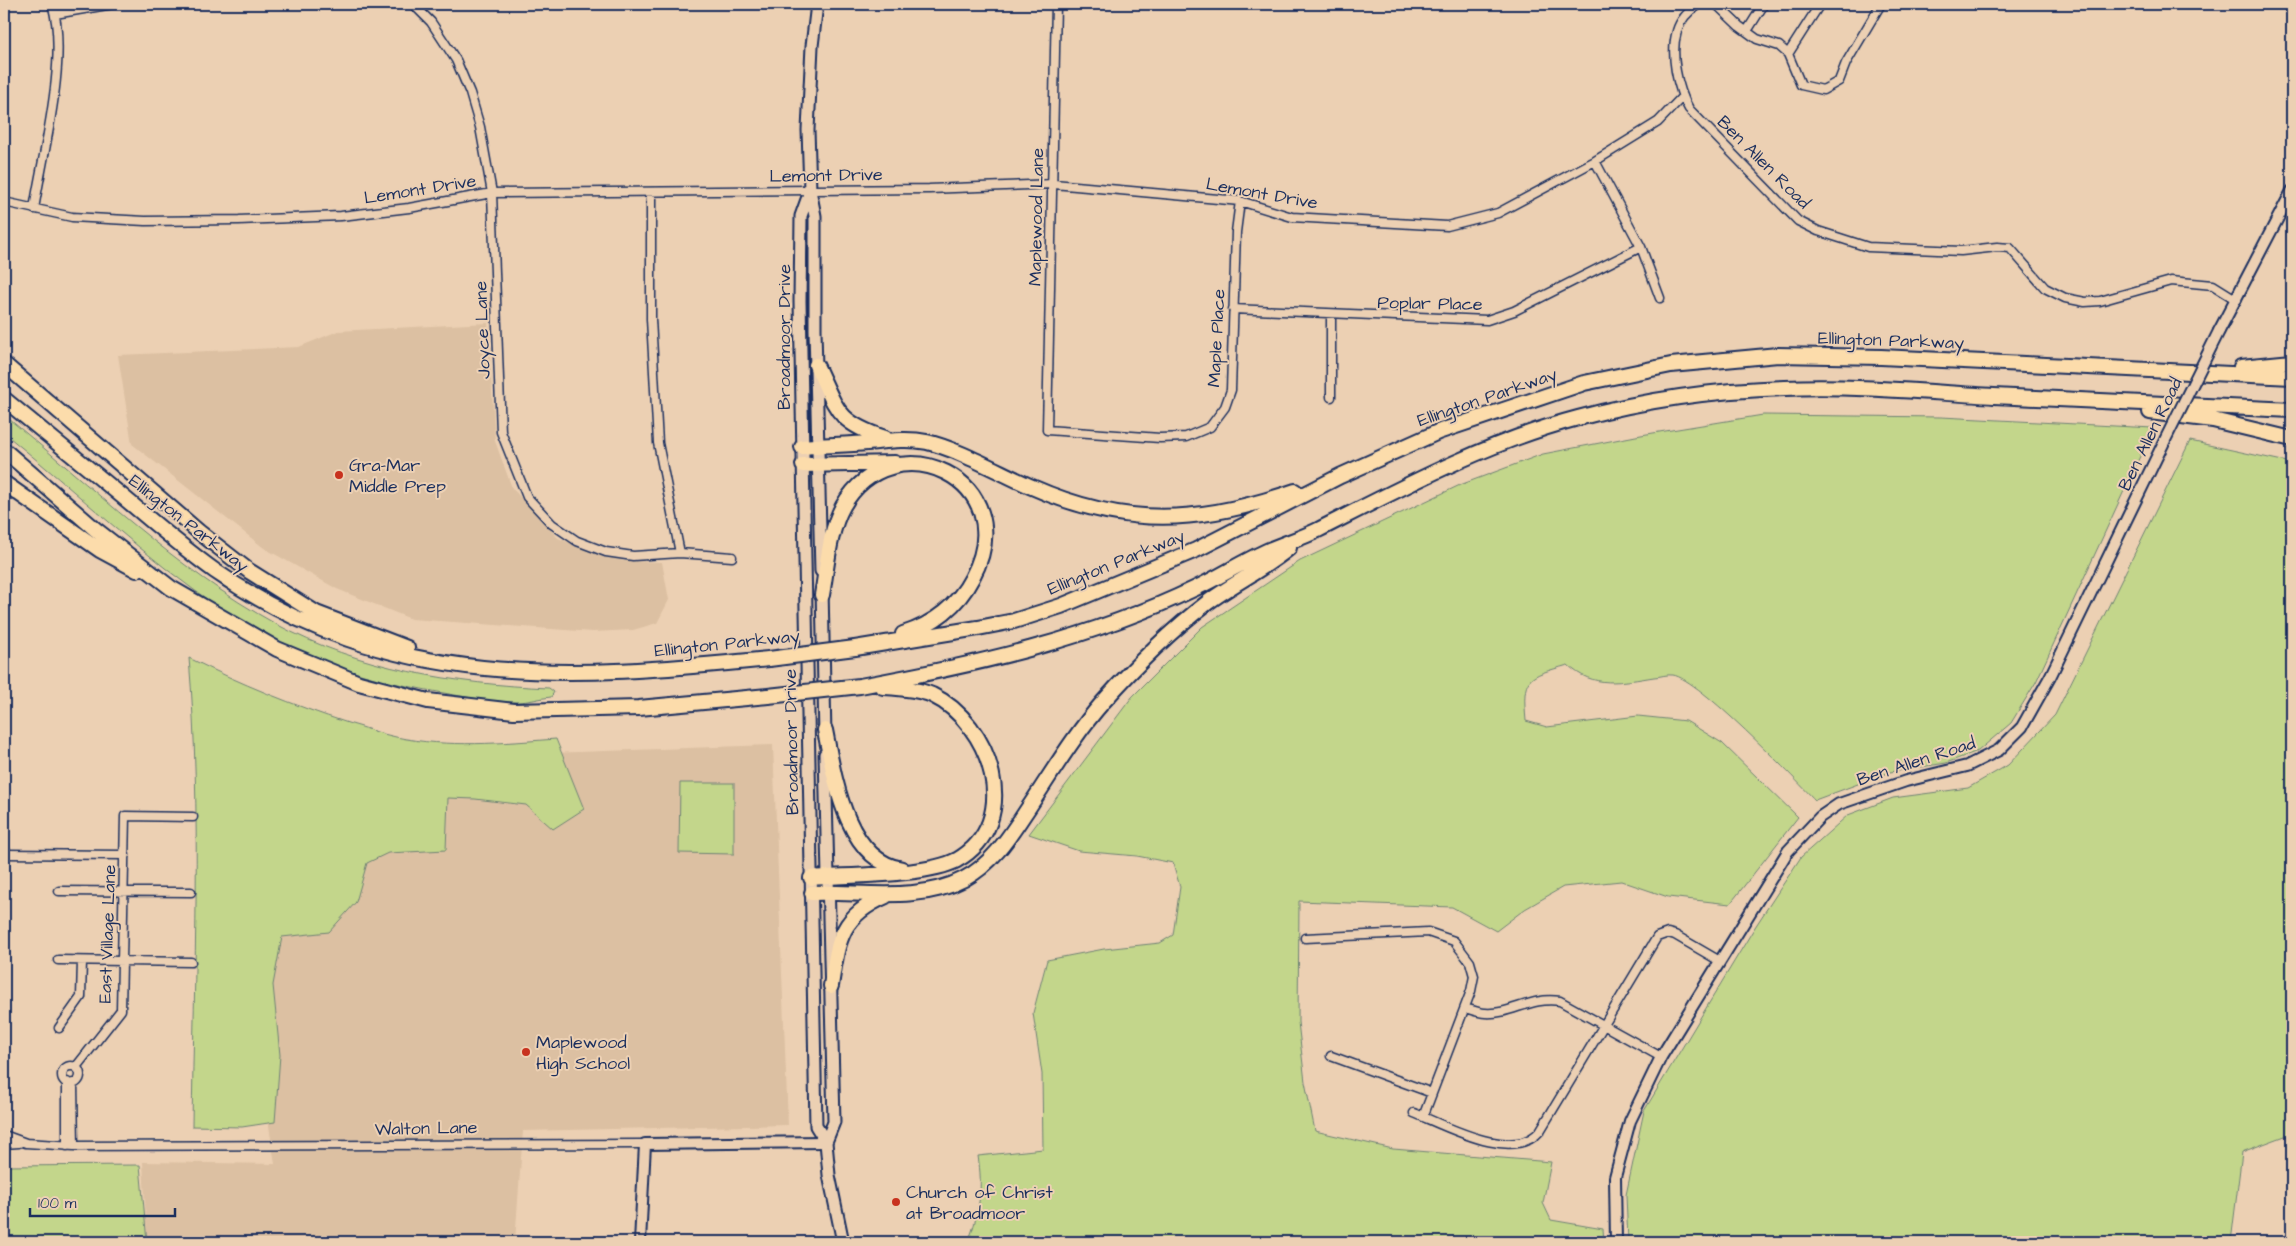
<svg xmlns="http://www.w3.org/2000/svg" width="2296" height="1246" font-family="'Architects Daughter',sans-serif">
<rect width="100%" height="100%" fill="#ecd0b3"/>
<filter id="ink" filterUnits="userSpaceOnUse"><feTurbulence type="fractalNoise" baseFrequency=".02" numOctaves="2"/><feDisplacementMap in="SourceGraphic" scale="10" xChannelSelector="R" yChannelSelector="G"/><feConvolveMatrix kernelMatrix="1 2 1 2 8 2 1 2 1" color-interpolation-filters="sRGB"/></filter>
<g filter="url(#ink)">
<!-- built -->
<path fill="#dcc0a2" d="M488 323 495 441 512 488 558 538 588 550 624 561 662 562 669 600 657 623 633 630 593 632 411 619 337 589 264 548 132 444 118 355 299 347 338 331Z
M773 745 788 1125 523 1131 515 1242H147L143 1162 275 1164 269 1126 265 979 277 909 471 756Z"/>
<!-- green -->
<path fill="#c3d68b" stroke="#6f8274" d="M4 415C92 486 175 569 276 624 359 669 455 684 549 688L554 692 551 697C540 698 528 702 517 702 487 702 456 695 427 690 357 677 284 652 224 611 146 559 77 492 4 433Z
M1763 415 1941 417 2153 428 2036 682 2011 723 1978 751 1946 763 1890 772 1815 800C1793 777 1699 679 1673 675 1667 674 1659 677 1654 677 1622 682 1593 689 1568 665 1526 677 1522 676 1526 721L1547 727 1638 716 1686 721 1722 743 1798 817 1730 904 1668 897 1621 881 1563 887 1525 909 1496 931 1452 907 1299 901 1298 1022 1305 1082 1315 1131 1393 1149 1551 1162 1543 1203 1551 1220 1603 1229 1604 1242H968C980 1212 983 1187 978 1156L1043 1149 1042 1074 1033 1013 1047 960 1104 949 1160 943 1173 935 1180 887 1173 863 1137 856 1079 851 1029 834 1132 697 1202 627 1300 561 1460 485 1543 454 1641 435Z
M2190 441 2292 463V1138L2285 1136 2242 1152 2231 1242H1628L1626 1195 1644 1111 1755 927 1801 857 1848 815 1893 798 1968 788 2008 765 2055 715Z
M189 658C241 684 293 705 348 723 364 727 380 734 396 737 448 748 503 743 556 739L584 809 553 829 526 805 475 799 448 798 446 850 388 853 367 863 356 902 329 932 282 937 273 985 280 1055 275 1122 242 1127 192 1126C194 970 202 813 189 658Z
M680 783H734V854L679 853Z
M140 1165 147 1242H4V1166Z"/>
<g fill="none" stroke-linecap="round" stroke-linejoin="round">
<!-- minor casing -->
<g stroke="#1b2f5e" stroke-width="11">
<path id="minor" d="M413 4 431 22 456 60 470 93 480 127 492 193 501 432 527 497 552 524 577 541 606 552 633 556 680 553 732 557
M1056 4 1047 430 1160 438 1186 437 1210 427 1225 407 1231 390 1236 232 1240 201
M1699 4C1690 10 1680 20 1677 31 1670 54 1677 88 1689 109L1798 221 1818 231 1868 247 1961 251 1997 247 2010 248 2045 288 2065 298 2085 302 2100 301 2171 281 2213 285 2237 300
M1716 4 1739 26 1757 39 1779 46 1788 54 1801 85 1823 90 1839 81 1846 63 1881 4
M55 14 113 4
M1747 31 1764 4
M1788 54 1820 4
M1595 161 1641 247 1660 298
M651 193V319L658 443 680 553
M4 202 72 217 145 221 239 220 341 216 409 208 492 193 929 189 1054 184 1240 201 1292 217 1447 226 1498 213 1595 161 1658 122 1682 97
M34 209C43 153 69 56 52 4
M1233 309 1487 320 1514 311 1641 247
M1331 397V315
M4 854 125 855
M59 891 191 892
M1305 938 1428 932 1454 941 1470 962 1474 976 1471 991 1423 1117
M58 960 191 962
M1465 1008C1472 1010 1479 1013 1485 1013 1511 1015 1531 996 1560 1001L1661 1057
M59 1028 81 997 82 961
M1331 1056 1432 1093
M62 1075a9 9 0 1 1 18 0a9 9 0 1 1-18 0Z
M76 1067 121 1010 125 816 193 817
M67 1082V1146
M73 1083 74 1146
M1414 1113C1446 1126 1513 1163 1540 1131L1657 937 1668 933 1675 935 1718 960
M4 1135 26 1143 74 1146 645 1144
M4 1144 19 1143"/>
</g>
<!-- tertiary casing -->
<g stroke="#1b2f5e" stroke-width="14">
<path id="tertiary" d="M2219 331 2292 191
M640 1242 645 1144 826 1142
M1616 1242 1615 1177 1630 1121 1661 1057 1788 851 1820 817 1839 804 1906 781 1967 766 1999 750 2022 727 2050 677 2165 440"/>
</g>
<!-- secondary casing -->
<g stroke="#1b2f5e" stroke-width="15">
<path id="secondary" d="M817 4 812 46 808 130 810 190 815 216V329L821 571
M810 191 801 216 800 301 816 1126 826 1142 829 1175 843 1242
M822 587 825 738
M825 754 834 1122 826 1142"/>
</g>
<!-- motorway casing -->
<g stroke="#1b2f5e" stroke-width="18">
<path id="motorway" d="M4 364 199 532 249 571 316 613 407 648
M816 365C837 408 835 422 885 438
M2241 367 2292 362
M4 399C43 431 83 464 122 496 153 522 183 548 215 571 389 692 570 679 769 659
M2150 412 2213 420 2292 439
M802 447C824 445 845 445 867 443 887 441 907 438 927 442 958 449 1002 474 1032 487 1125 528 1200 524 1295 491
M4 450 95 529 171 588 277 649 359 683 428 701 514 711 639 708 768 696
M803 465 895 463
M4 483 100 550 137 570
M822 595C827 567 829 531 843 506 893 419 1025 480 972 578 957 607 934 624 903 634
M855 648 978 628 1014 621 1061 606 1196 550 1340 476 1438 432 1584 383 1671 365 1778 355 1881 357 2292 377
M860 686C976 665 1090 639 1196 588 1221 576 1244 561 1269 550 1285 543 1302 538 1318 530 1401 488 1487 442 1578 418 1644 400 1716 390 1785 388 1854 385 1924 392 1994 396 2093 401 2193 405 2292 410
M825 730C834 775 845 860 902 869
M811 878C848 875 927 876 957 860 1024 822 991 723 932 695 918 689 899 688 883 687
M812 893C861 891 919 903 964 879 994 863 1011 834 1029 807 1053 771 1075 734 1103 702 1135 666 1169 632 1207 603 1234 583 1264 569 1289 548
M831 986C838 940 840 916 886 896"/>
</g>
<!-- minor -->
<use href="#minor" stroke="#ecd0b3" stroke-width="8"/>
<!-- tertiary -->
<use href="#tertiary" stroke="#ecd0b3" stroke-width="10"/>
<!-- secondary -->
<use href="#secondary" stroke="#ecd0b3" stroke-width="11"/>
<!-- motorway -->
<use href="#motorway" stroke="#fcdcab" stroke-width="14"/>
<!-- tertiary-bridge casing -->
<g stroke="#1b2f5e" stroke-width="14" stroke-linecap="butt">
<path id="tertiary-bridge" d="M2165 440 2219 331"/>
</g>
<!-- motorway-bridge casing -->
<g stroke="#1b2f5e" stroke-width="18" stroke-linecap="butt">
<path id="motorway-bridge" d="M769 659 855 648
M768 696 860 686"/>
</g>
<!-- tertiary-bridge -->
<use href="#tertiary-bridge" stroke="#ecd0b3" stroke-width="10"/>
<!-- motorway-bridge -->
<use href="#motorway-bridge" stroke="#fcdcab" stroke-width="14"/>
</g>
</g>
<!-- markers -->
<g fill="#c8321e" stroke="#ecd0b3" stroke-width="2">
<circle cx="339" cy="475" r="5"/>
<circle cx="526" cy="1052" r="5"/>
<circle cx="896" cy="1202" r="5"/>
</g>
<g text-anchor="middle" stroke-width="4" stroke-linejoin="round" paint-order="stroke">
<!-- street labels -->
<g font-size="18" fill="#1b2f5e" stroke="#ecd0b3">
<text transform="translate(1764 162) rotate(45)" y="6">Ben Allen Road</text>
<text transform="translate(826 175) rotate(-1)" y="6">Lemont Drive</text>
<text transform="translate(420 189) rotate(-9)" y="6">Lemont Drive</text>
<text transform="translate(1262 193) rotate(10)" y="6">Lemont Drive</text>
<text transform="translate(1036 217) rotate(-89)" y="6">Maplewood Lane</text>
<text transform="translate(1430 303) rotate(1)" y="6">Poplar Place</text>
<text transform="translate(482 330) rotate(-92)" y="6">Joyce Lane</text>
<text transform="translate(784 337) rotate(-90)" y="6">Broadmoor Drive</text>
<text transform="translate(1216 338) rotate(-87)" y="6">Maple Place</text>
<text transform="translate(1891 340) rotate(2)" y="6">Ellington Parkway</text>
<text transform="translate(1487 397) rotate(-19)" y="6">Ellington Parkway</text>
<text transform="translate(2150 434) rotate(-64)" y="6">Ben Allen Road</text>
<text transform="translate(189 523) rotate(38)" y="6">Ellington Parkway</text>
<text transform="translate(1116 562) rotate(-22)" y="6">Ellington Parkway</text>
<text transform="translate(727 643) rotate(-6)" y="6">Ellington Parkway</text>
<text transform="translate(791 742) rotate(-91)" y="6">Broadmoor Drive</text>
<text transform="translate(1916 761) rotate(-18)" y="6">Ben Allen Road</text>
<text transform="translate(107 934) rotate(-88)" y="6">East Village Lane</text>
<text transform="translate(426 1128) rotate(-1)" y="6">Walton Lane</text>
</g>
<!-- poi labels -->
<g font-size="18" fill="#1b2f5e" stroke="#ecd0b3" text-anchor="start">
<text x="349" y="471">Gra-Mar<tspan x="349" dy="21">Middle Prep</tspan></text>
<text x="536" y="1048">Maplewood<tspan x="536" dy="21">High School</tspan></text>
<text x="906" y="1198">Church of Christ<tspan x="906" dy="21">at Broadmoor</tspan></text>
</g>
</g>
<!-- margin -->
<rect width="2296" height="1246" fill="none" stroke="#ecd0b3" stroke-width="20"/>
<rect x="10" y="10" width="2276" height="1226" fill="none" stroke="#1b2f5e" stroke-width="2" filter="url(#ink)"/>
<!-- scale -->
<path d="M30 1208v8h145v-8" fill="none" stroke="#1b2f5e" stroke-width="2.5"/>
<text x="38" y="1208" font-size="15" fill="#1b2f5e" stroke="#ecd0b3" stroke-width="4" paint-order="stroke">100 m</text>
</svg>
